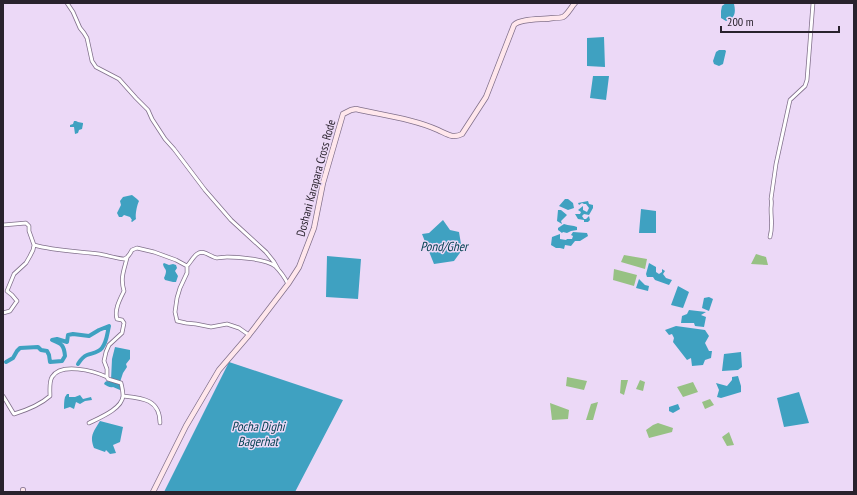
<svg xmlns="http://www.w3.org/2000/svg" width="857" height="495" font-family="'PT Sans Narrow',sans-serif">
<rect width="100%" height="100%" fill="#ecd9f7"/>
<!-- green -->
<path fill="#97c184" d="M756 254 766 257 768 265 751 264Z
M624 255 647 259 645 269 621 262Z
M614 269 637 275 634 286 613 280Z
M567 377 587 381 584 390 566 386Z
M621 380H628L624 395 620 393Z
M640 380 645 382 643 391 636 389Z
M693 382 698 392 683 397 677 387Z
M710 399 714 405 705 409 702 402Z
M598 402 593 420H586L591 404Z
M550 403 569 410 568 419 552 420Z
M658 423 673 428 672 432 649 438 646 430 653 425Z
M729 432 734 445 727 446 722 437Z"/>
<!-- water -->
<path fill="#3fa1c1" d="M726 3 734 4C736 12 735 19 726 21L721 18V11L722 6Z
M604 37 605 67 587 66V38Z
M719 50H725L726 51 723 64 719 66 714 64 713 61 716 52Z
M593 76H609L606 100 590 98Z
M74 121H76L78 122 83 123V124L82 129 79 130 78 133 75 134 74 127H70V125L73 124Z
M132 195 137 199 139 201C137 205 135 215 136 219L132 222 131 221 132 220 130 217 124 215 122 217H119L117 213 121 205 120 201 123 197Z
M565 199H568L573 203 574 208 568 210 559 206Z
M588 201 589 204 593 205V208L589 215 584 214 582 216 584 219H586L589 216 590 220 588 222H584V220L578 219 575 214H580L581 212 578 210 583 206V210L587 212 589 208 586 204H584L582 203 579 205 578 203Z
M641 209 656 211V233H639Z
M558 210H561L567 215 561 221 562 224 557 221Z
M443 220 450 230 459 232 462 250 454 261 434 264 422 234 429 233Z
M564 224C569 226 573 225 577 227V230L571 231 567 233 563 232 562 233 558 230V228Z
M573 232 587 233 588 236 580 241H575L571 246 565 245 564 249 560 248H556L551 245 552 237 560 234V239L566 240 567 239H572L573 236 571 235Z
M327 256 361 259 358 299 326 297Z
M164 263 169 265 173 264 176 265 177 268 175 271 178 276 176 282H173L165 280 164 278C165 276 166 273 166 271 166 269 163 267 163 264Z
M649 263 656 267V272L659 274 662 272V269L665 271 663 274 666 278 672 280 669 285 655 280 653 277H647L646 274Z
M639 279 645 285 649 286 648 291 636 288Z
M678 286 689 292 683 308 671 305Z
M709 297 713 299 709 311 702 308 704 298Z
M689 310 706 312 701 315 706 317 704 327 695 326 694 323H681L682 316 687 314Z
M676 326 705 330 709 336 705 343 709 351H712L711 358 705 360 703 365 692 366 691 358 687 360 673 342 674 338 672 334 669 335 665 330Z
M115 347 130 350V359L126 364 127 367 123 373 120 382 111 380 112 359Z
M741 352 742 367 738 370 722 371 724 354Z
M229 362 343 400 295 492H164Z
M738 376 741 386V392L721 398 717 397 719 390 716 383 727 386 732 380V377Z
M107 381 119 383 120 385V390L113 387C110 388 107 386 104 384L105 382Z
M799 392 809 423 784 427 777 398Z
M67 394H69V397H75L80 395 83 399 91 397 92 400 85 401 80 404 76 402 74 409 70 407 64 409C64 406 64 400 65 397Z
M678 404 680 409 673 413 669 411V407Z
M100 421 123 427 120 442 113 445 116 453 110 454 106 450 105 452 94 448C89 436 94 431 100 421Z"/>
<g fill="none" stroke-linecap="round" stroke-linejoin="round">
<!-- canal -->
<path stroke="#3fa1c1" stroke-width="4" d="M6 362 13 358 17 351 20 348 38 347 41 350 47 351 49 355 50 362 62 361 65 356C64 345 62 344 52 340L57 339 67 342 68 335 73 334 89 336 99 330 109 326C107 334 107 342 102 348 98 353 92 353 87 355 82 357 80 361 78 364"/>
<!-- street casing -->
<g stroke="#81708b" stroke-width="4.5">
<path id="street" d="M67 3 73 12 80 28 84 33 87 38 92 61 96 67 119 79 136 98 148 110 152 119 165 139 174 149 205 190 231 220 266 252 274 262 278 269
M3 225 26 223 29 226V231L34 245C55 251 77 251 99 254 105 255 120 259 124 259 128 258 130 254 132 250L137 248 154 252 176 260 187 266V273L180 288 177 298 175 312 177 321 186 323 196 324 211 327 227 324 239 328 249 335
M770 237C773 226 771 220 771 209 771 206 772 203 771 199L776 164 790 100 805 86 807 80 813 3
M187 266C190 263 193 257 197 254 204 249 210 257 217 258 220 258 223 257 227 257 238 257 266 259 275 266 280 271 285 278 288 284
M3 313 10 311 17 301 12 295 7 291 14 274 26 263 30 256 33 250 34 245
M3 396C7 402 10 408 14 414 27 410 40 405 50 396 50 390 49 382 52 377 61 362 94 371 107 377
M123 396C142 398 160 399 160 423
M89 423C99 418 122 409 123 396 123 392 122 387 121 383L108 379 107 377V369L104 361 106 352 109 345 122 333 124 323 122 320 117 319C114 310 120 299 124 291 120 278 124 270 127 258"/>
</g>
<!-- secondary casing -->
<g stroke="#81708b" stroke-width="6">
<path id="secondary" d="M23 492V490
M153 492 186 426 219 370 249 335 288 284 299 267 314 228 323 183 343 114 351 110 356 109C382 115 414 119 438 130 447 134 453 139 462 134L486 97 514 25C521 18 543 20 553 18 556 18 560 18 563 17 568 14 571 7 575 3"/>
</g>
<!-- street -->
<use href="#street" stroke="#fff" stroke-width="3"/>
<!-- secondary -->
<use href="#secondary" stroke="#ffe7ec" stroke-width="4.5"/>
</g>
<g text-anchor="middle" stroke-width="3" stroke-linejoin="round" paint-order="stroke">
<!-- street labels -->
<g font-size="12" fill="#29222d" stroke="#ecd9f7">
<text transform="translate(316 178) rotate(-75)" y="4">Doshani Karapara Cross Rode</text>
</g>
<!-- water labels -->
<g font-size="13" font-style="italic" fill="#034051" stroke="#ecd9f7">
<text x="444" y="251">Pond/Gher</text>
<text x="258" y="431">Pocha Dighi<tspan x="258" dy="15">Bagerhat</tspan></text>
</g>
</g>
<!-- border -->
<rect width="857" height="495" fill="none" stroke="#29222d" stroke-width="8"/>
<!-- scale -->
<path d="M721 26v6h118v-6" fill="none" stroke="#29222d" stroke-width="2"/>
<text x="727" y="26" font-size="12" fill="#29222d" stroke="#ecd9f7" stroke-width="3" paint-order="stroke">200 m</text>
</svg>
